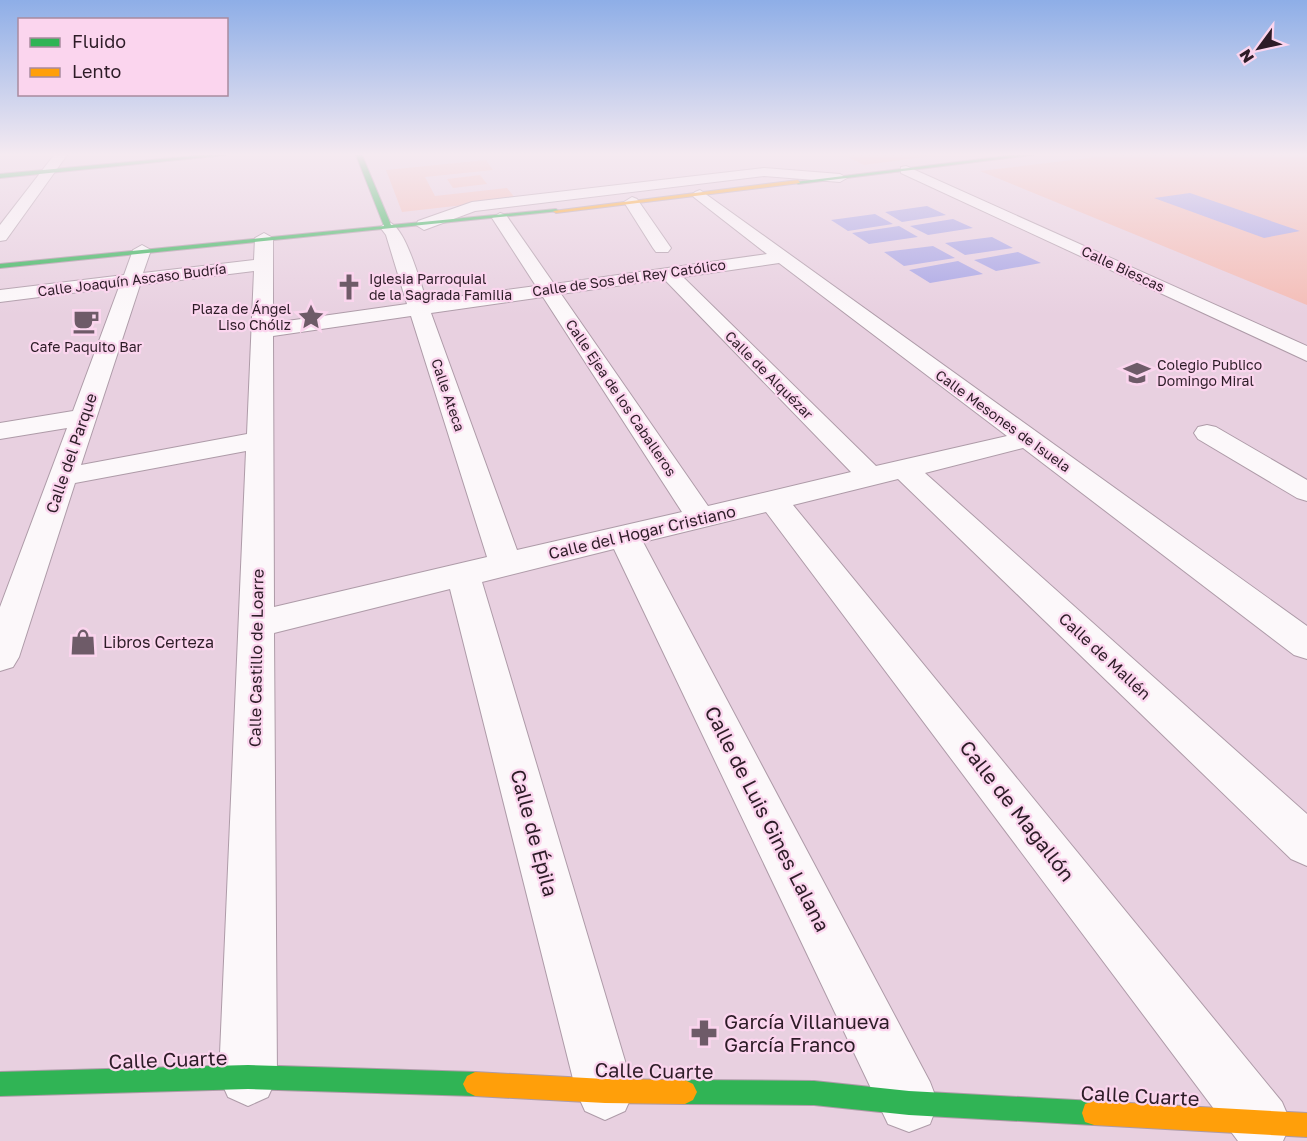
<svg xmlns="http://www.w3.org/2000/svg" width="1307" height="1141" font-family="'Golos Text',sans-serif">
<rect width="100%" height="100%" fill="#e8d0e0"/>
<!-- green -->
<path fill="#f4bcb5" d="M844 155H938L864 165Z
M1114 155H1307V305L980 171Z
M486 160 493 170 425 177 435 196 507 188 516 199 402 212 386 170Z
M480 175 487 184 453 188 447 179Z"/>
<!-- water -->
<path fill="#a8a5e5" d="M1190 193 1300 231 1264 238 1154 198Z
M927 206 946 215 902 222 885 212Z
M875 214 893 224 848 231 831 220Z
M953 219 973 228 928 235 910 226Z
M899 226 918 237 869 244 852 233Z
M992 237 1013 248 965 255 945 243Z
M933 246 955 258 904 266 884 252Z
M1018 252 1041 263 996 271 974 260Z
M958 261 983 274 930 283 909 270Z"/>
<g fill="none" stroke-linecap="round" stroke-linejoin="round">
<!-- street casing -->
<g stroke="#ae9ba8" stroke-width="2">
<path id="street" d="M54 155H67L6 240 0 241V225Z
M906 166 1307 346V361L901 173V167Z
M764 168 840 174 847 178 840 182 764 176 475 211 424 230 416 225 418 221 472 202Z
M700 190 1307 626V659L1294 655 1023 448 925 473 1307 814V866L1291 859 898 479 793 505 1282 1102 1291 1123 1283 1141H1238L766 512 643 542 930 1082 938 1103 930 1124 909 1132 888 1124 614 549 482 582 634 1091 625 1111 605 1120 585 1111 576 1091 450 589 274 633 277 1077 268 1097 248 1106 228 1097 219 1077 246 451 75 483 19 657 13 667 0 671V607L67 428 0 439V423L73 411 119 287 0 302V290L124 275 133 250 142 245 151 250 143 273 254 260 255 238 264 233 273 238V323L407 304 386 235 380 227 388 222C406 226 420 284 427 301L536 286 492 218 500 213 506 215 554 284 767 254 695 198 692 195 695 192ZM779 263 1007 436 876 466 683 277ZM254 271 247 434 81 465 140 285ZM664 279 851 472 708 506 561 294ZM543 297 682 512 517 550 431 313ZM411 316 487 557 274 607 273 336Z
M632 197 637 199 671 248 668 252H656L653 248 624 202Z
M1207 425 1216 427 1307 480V501L1297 498 1198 439 1194 433 1198 427Z"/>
</g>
<!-- fast casing -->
<g stroke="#ae9ba8" stroke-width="2">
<path id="fast" d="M204 155H226L0 178V174Z
M356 155H362L391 225 556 209 559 211 0 268V264L384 226Z
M1014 155H1033L798 184 795 182Z
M248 1065 475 1072 483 1076 487 1084 483 1092 475 1096 248 1089 0 1096V1072Z
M685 1080 814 1081 909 1091 1094 1101 1103 1104 1106 1113 1103 1122 1094 1125 909 1115 814 1105 685 1104 677 1100 673 1092 677 1084Z"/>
</g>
<!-- slow casing -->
<g stroke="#ae9ba8" stroke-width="2">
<path id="slow" d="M798 180 800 183 556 213 553 211Z
M475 1072 605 1079 685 1080 693 1084 697 1092 693 1100 685 1104 605 1103 475 1096 467 1092 463 1084 467 1076Z
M1094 1101 1307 1113V1137L1094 1125 1085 1122 1082 1113 1085 1104Z"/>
</g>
<!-- street -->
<use href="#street" fill="#fcf8fa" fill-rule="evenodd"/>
<!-- fast -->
<use href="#fast" fill="#30b455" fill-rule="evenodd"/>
<!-- slow -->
<use href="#slow" fill="#ff9f0a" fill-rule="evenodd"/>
</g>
<!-- sky -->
<linearGradient id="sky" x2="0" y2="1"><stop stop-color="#8eaee7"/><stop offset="0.49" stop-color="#f5eaf1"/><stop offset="1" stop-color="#f5eaf1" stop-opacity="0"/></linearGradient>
<rect width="1307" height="315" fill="url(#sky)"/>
<!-- icons -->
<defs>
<g id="church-bare" transform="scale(2.07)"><path d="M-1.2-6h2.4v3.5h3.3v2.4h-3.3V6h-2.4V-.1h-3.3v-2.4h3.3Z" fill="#6e5b68" stroke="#fbd5ee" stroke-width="2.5" paint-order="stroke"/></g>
<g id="sight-bare" transform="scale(2.07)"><path d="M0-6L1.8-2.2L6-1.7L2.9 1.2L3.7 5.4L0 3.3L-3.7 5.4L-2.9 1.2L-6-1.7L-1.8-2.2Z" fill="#6e5b68" stroke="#fbd5ee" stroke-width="2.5" paint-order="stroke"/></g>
<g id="cafe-bare" transform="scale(2.07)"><path d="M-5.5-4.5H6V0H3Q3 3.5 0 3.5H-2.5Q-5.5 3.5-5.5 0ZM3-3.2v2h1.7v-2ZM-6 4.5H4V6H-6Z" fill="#6e5b68" stroke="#fbd5ee" stroke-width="2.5" paint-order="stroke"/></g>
<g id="school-bare" transform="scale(2.07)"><path d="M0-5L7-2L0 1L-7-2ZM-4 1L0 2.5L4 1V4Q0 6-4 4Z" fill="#6e5b68" stroke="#fbd5ee" stroke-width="2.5" paint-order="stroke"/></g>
<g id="shop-bare" transform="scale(2.07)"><path d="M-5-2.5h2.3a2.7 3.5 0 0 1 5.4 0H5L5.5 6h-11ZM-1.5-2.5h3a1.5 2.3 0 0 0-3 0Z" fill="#6e5b68" stroke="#fbd5ee" stroke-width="2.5" paint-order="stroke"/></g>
<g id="pharmacy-bare" transform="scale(2.07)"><path d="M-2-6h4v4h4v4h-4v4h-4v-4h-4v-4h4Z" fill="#6e5b68" stroke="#fbd5ee" stroke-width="2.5" paint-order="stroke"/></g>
</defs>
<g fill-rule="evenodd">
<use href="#church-bare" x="349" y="287"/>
<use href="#sight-bare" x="311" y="317"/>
<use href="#cafe-bare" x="86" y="321"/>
<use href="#school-bare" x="1137" y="373"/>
<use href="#shop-bare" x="83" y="642"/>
<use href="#pharmacy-bare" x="704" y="1033"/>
</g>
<g text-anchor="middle" stroke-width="4.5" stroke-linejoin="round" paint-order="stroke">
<!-- far-street labels -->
<g font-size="14" fill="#2d1c27" stroke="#fbd5ee">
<text transform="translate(1123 269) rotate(25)" y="5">Calle Biescas</text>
<text transform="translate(629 278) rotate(-8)" y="5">Calle de Sos del Rey Católico</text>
<text transform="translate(132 280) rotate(-7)" y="5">Calle Joaquín Ascaso Budría</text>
<text transform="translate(769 375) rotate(45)" y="5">Calle de Alquézar</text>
<text transform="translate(448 395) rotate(71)" y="5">Calle Ateca</text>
<text transform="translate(621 398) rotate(56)" y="5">Calle Ejea de los Caballeros</text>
<text transform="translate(1003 421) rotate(36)" y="5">Calle Mesones de Isuela</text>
</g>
<!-- far-poi labels -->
<g font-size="14" fill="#2d1c27" stroke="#fbd5ee" text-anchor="start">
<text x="369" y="284">Iglesia Parroquial<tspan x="369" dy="16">de la Sagrada Familia</tspan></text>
<text x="291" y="314" text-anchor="end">Plaza de Ángel<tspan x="291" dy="16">Liso Chóliz</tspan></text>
<text x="86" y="352" text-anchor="middle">Cafe Paquito Bar</text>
<text x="1157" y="370">Colegio Publico<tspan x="1157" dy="16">Domingo Miral</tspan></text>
</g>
<!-- street labels -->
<g font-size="16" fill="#2d1c27" stroke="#fbd5ee">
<text transform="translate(71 453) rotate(-71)" y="6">Calle del Parque</text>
<text transform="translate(642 532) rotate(-13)" y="6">Calle del Hogar Cristiano</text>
<text transform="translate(1105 656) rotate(43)" y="6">Calle de Mallén</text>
<text transform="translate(256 658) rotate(-89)" y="6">Calle Castillo de Loarre</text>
</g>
<!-- poi labels -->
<g font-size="16" fill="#2d1c27" stroke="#fbd5ee" text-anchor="start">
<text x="103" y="648">Libros Certeza</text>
</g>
<!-- near-street labels -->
<g font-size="20" fill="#2d1c27" stroke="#fbd5ee">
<text transform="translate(1017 811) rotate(52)" y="7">Calle de Magallón</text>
<text transform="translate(767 819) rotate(63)" y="7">Calle de Luis Gines Lalana</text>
<text transform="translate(534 833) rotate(75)" y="7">Calle de Épila</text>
<text transform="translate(168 1060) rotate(-2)" y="7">Calle Cuarte</text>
<text transform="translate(654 1071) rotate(1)" y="7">Calle Cuarte</text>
<text transform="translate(1140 1096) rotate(3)" y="7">Calle Cuarte</text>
</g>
<!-- near-poi labels -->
<g font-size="20" fill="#2d1c27" stroke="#fbd5ee" text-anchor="start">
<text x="724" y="1029">García Villanueva<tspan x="724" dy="23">García Franco</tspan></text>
</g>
</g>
<!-- legend -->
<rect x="18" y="18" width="210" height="78" fill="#fbd5ee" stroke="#a98b9e" stroke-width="1.5"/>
<rect x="30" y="38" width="30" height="9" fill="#30b455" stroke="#a98b9e" stroke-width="1.5"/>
<text x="72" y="48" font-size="18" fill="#2d1c27">Fluido</text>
<rect x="30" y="68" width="30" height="9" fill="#ff9f0a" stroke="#a98b9e" stroke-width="1.5"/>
<text x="72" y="78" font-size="18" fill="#2d1c27">Lento</text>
<!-- north arrow -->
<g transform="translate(1259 48) rotate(237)" stroke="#fbd5ee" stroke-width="4.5" paint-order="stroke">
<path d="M0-4.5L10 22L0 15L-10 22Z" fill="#2d1c27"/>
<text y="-9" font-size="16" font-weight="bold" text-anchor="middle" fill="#2d1c27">N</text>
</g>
</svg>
